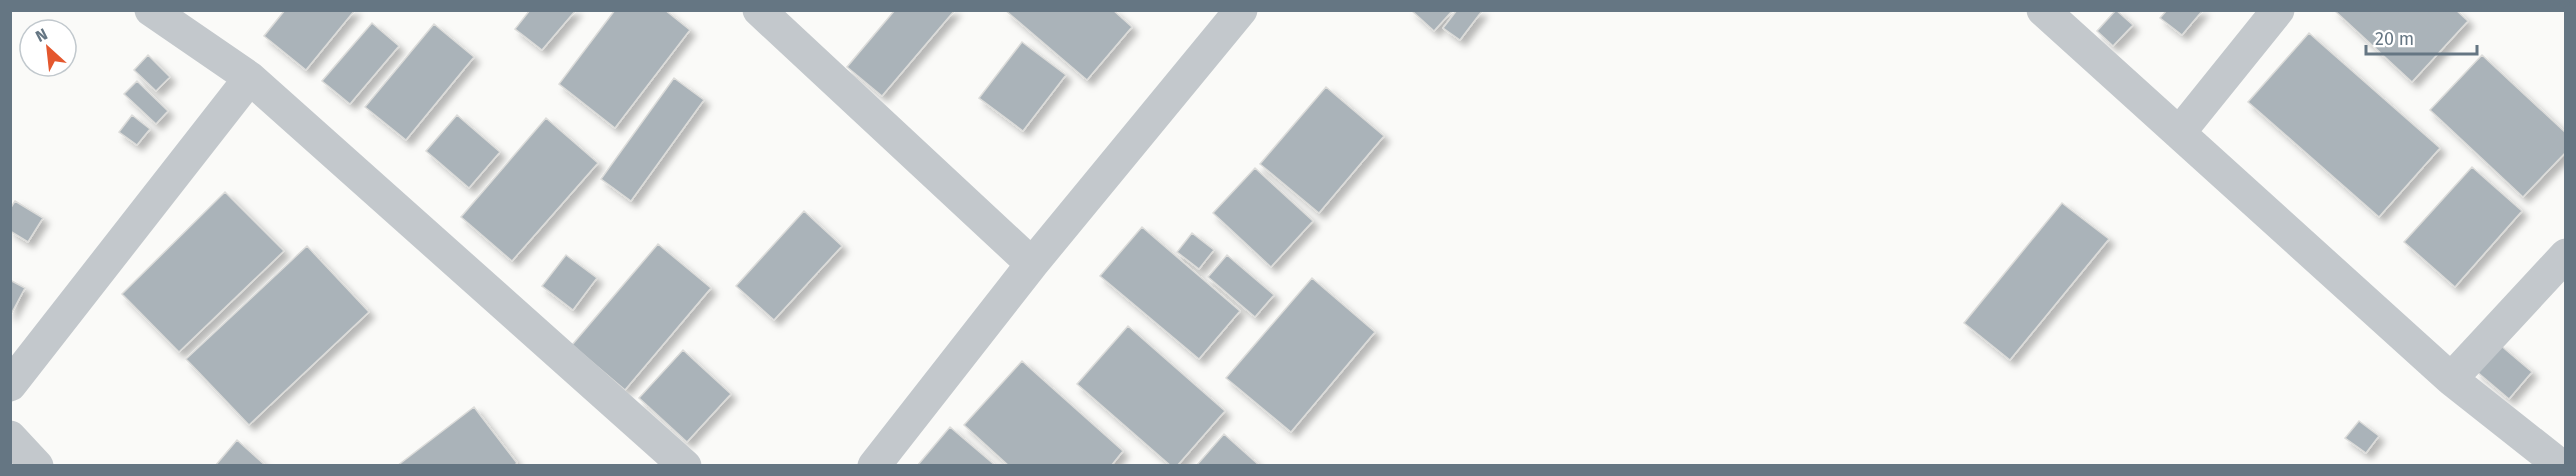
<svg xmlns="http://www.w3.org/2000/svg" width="2576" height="476" font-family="'Fira Sans',sans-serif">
<defs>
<filter id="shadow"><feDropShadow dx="5.5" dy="5.5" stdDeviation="3" flood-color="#0004"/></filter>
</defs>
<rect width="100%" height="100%" fill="#fafaf8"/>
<!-- building -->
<path fill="#aab3b9" stroke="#dcdcda" stroke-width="1.5" filter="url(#shadow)" d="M285 10H355L306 70 264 36Z
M530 10H576L542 50 515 29Z
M615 10H665L690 30 615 128 559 84Z
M895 10H955L882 96 847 67Z
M1005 10H1113L1132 27 1087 80Z
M1411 10H1453L1434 31Z
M1457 10 1482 11 1460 40 1443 28Z
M2116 10 2133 25 2113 46 2097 31Z
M2167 10H2203L2182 35 2160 18Z
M2334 10H2456L2468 21 2412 82Z
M372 23 399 46 350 104 322 81Z
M434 24 474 57 406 140 365 107Z
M2309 33 2440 148 2379 217 2248 102Z
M1022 42 1066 75 1023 131 979 98Z
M148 55 170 77 156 91 134 70Z
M2482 55 2566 133V152L2523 197 2430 110Z
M674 78 704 100 631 201 601 179Z
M137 81 168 111 156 124 124 94Z
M1326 87 1384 136 1319 213 1260 164Z
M132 115 150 129 137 145 119 132Z
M457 115 500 152 469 188 426 151Z
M546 118 598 163 512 261 461 217Z
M2472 167 2522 211 2455 287 2404 242Z
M1255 168 1313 221 1271 267 1213 213Z
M225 192 284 251 179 352 122 294Z
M15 201 43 218 28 242 10 231V209Z
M2062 203 2109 239 2010 360 1964 323Z
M804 211 842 246 774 320 736 286Z
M1142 227 1240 311 1199 359 1100 276Z
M1192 233 1214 250 1199 269 1177 252Z
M658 244 711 288 625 390 572 345Z
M307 246 369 312 249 425 186 359Z
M566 255 597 278 573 310 542 286Z
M1227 255 1274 295 1255 317 1208 277Z
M1312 278 1375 332 1291 432 1226 378Z
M10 280 25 288 10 316Z
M1128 326 1225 411 1177 466H1171L1077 384Z
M2499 344 2532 372 2509 399 2476 371Z
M683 350 731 394 687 442 639 398Z
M1022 361 1123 451 1111 466H1009L964 425Z
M474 407 517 463 514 466H397Z
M2359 421 2379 436 2366 453 2345 438Z
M950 427 996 466H917Z
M1224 434 1260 466H1196Z
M237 440 266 466H215Z"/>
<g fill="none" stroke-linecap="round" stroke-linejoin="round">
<!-- minor -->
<path stroke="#c3c8cc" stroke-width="33" d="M759 10 1032 264
M2043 10 2451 379 2561 466
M250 78 685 466
M2179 133 2278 10
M2451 379 2566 255
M10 385 250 78 151 10
M10 437 37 466
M874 466 1032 264 1241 10"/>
</g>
<!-- border -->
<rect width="2576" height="476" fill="none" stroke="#657683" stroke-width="24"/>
<!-- north arrow -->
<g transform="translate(48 48) rotate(333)"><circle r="28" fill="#ffffff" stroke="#c1c8cd" stroke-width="1.5"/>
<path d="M0-4.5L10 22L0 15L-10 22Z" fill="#e4572e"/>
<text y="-9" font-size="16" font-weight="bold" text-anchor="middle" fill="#657683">N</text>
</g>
<!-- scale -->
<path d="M2366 45v9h111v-9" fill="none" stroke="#657683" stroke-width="3"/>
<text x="2375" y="45" font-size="18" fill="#657683" stroke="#ffffff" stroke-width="4.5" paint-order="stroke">20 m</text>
</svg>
